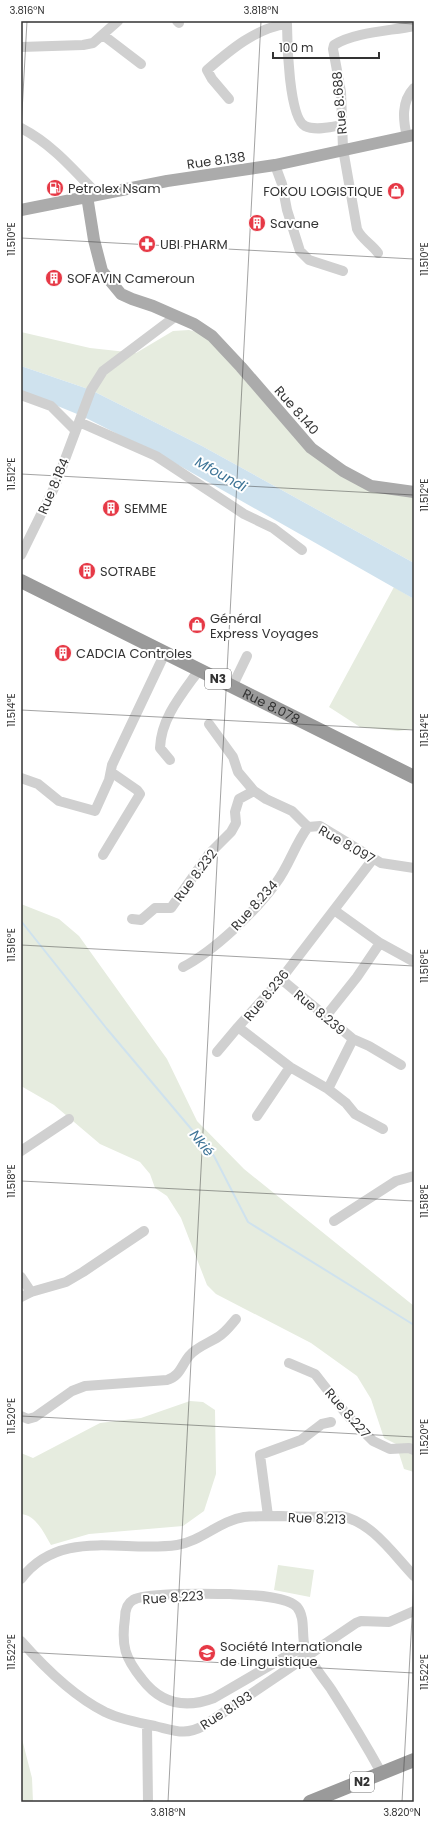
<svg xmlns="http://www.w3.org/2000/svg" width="435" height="1823" font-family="Poppins,sans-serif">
<rect width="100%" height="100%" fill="#fff"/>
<!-- green -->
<path fill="#e6ecdf" d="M189 330 212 336 311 448 371 486 414 492V563L202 446 91 390 21 366V332L90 348 136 353 173 331Z
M394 587 414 599V729L398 731 360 727 329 707Z
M21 904 59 919 79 936 167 1059 197 1121 244 1169 414 1306V1472L404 1469 396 1444 384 1438 371 1399 357 1376 311 1343 216 1294 207 1285 181 1218 167 1196 155 1188 150 1174 140 1162 100 1144 54 1105 21 1086Z
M190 1401 203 1402 215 1410 216 1474 204 1511 183 1526 89 1534 51 1545C44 1533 36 1515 21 1514V1453L33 1458 100 1423 141 1418Z
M278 1565 314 1570 310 1597 274 1590Z
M21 1735 32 1778 33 1802H21Z"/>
<!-- water -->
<path fill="#cfe2ee" d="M21 366 91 390 202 446 414 563V599L173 462 82 416 21 391Z"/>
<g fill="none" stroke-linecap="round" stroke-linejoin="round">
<!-- stream -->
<path stroke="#cfe2ee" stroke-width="2" d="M21 921 107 1029 214 1156 248 1222 414 1325"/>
<!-- minor -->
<path stroke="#d0d0d0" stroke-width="10" d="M177 21 179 23
M103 35 141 64
M21 47 83 45 93 43 118 21
M229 99 212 79 207 70C229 51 257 27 287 24 287 42 289 118 305 126 315 131 332 127 342 125
M21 128C52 144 73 169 97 194
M407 137C403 120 401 102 414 88
M275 165 282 184 287 210 300 251 309 260 343 271
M378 253C372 244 361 239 357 229L343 149 341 92 333 49 334 45C355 32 390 31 414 26
M21 395 51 406 75 430
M79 422 156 456 244 514 273 528 302 550
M21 555 55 486 91 390 103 371 176 316
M232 687 247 656
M209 724 233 757 238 772 254 791 266 799 292 811 308 827 320 826 381 863 414 868
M170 760 160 748C161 718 182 694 199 670
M21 778 38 784 59 801 95 811 109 780 112 765 165 653
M103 855 140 794 137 790 111 772
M373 859 281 979 238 1027 290 1067 328 1089 346 1103 355 1114 383 1129
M334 910 380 943 411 960
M132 919 141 920 155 908H171L209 854 231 832 236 823 235 812 239 799 254 791
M183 967C214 951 255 912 276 883 289 866 295 844 308 827
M281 979 353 1039 328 1089
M326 1016 357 977 380 943
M353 1039 369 1046 401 1065
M217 1052 238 1027
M257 1116 290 1067
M21 1151 69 1119
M334 1221 396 1181 414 1176
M21 1277 31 1292
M21 1297 31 1292 66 1282 83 1272 144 1231
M289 1363 315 1374 347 1415 373 1441 390 1449 409 1448 414 1450
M21 1416 28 1419 35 1417 72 1391 85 1386 167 1380C180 1376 181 1366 189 1356 196 1347 209 1343 218 1337 226 1332 230 1326 236 1319
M268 1516 260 1455 301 1440 322 1424 331 1422
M21 1579C60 1527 124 1553 177 1545 202 1541 219 1521 244 1517 256 1516 268 1516 280 1516 300 1517 321 1517 341 1516 372 1522 393 1554 414 1576
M21 1641C43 1666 75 1697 105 1712 120 1719 139 1723 155 1726 176 1731 185 1736 205 1725L356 1623 361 1621 389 1622 414 1611
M305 1649 295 1651 214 1698C185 1709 161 1704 142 1679 125 1658 121 1646 125 1618 125 1611 126 1604 133 1600 148 1592 210 1594 230 1594 245 1595 286 1595 297 1607 306 1618 301 1635 305 1648 307 1658 324 1679 331 1689 349 1717 366 1745 382 1774
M147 1725 148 1802"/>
<!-- major -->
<path stroke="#ababab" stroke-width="12" d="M87 196 94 240 102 271 121 294 132 299 153 306 194 324 212 336 241 367 311 448 343 471 371 486 414 492
M21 210 167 181 275 165 414 135"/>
<!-- highway -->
<g stroke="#9a9a9a" stroke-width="14">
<path id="s1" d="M21 581 414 777"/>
<path d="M310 1802 414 1760"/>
</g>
</g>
<!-- ticks -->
<path fill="none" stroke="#333" stroke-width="1" stroke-opacity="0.45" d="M366 21 414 24M21 130 27 21M21 238 414 259M21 474 414 495M21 710 414 730M21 945 414 966M21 1181 414 1201M21 1416 414 1437M21 1652 414 1673M168 1802 261 21M402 1802 414 1581"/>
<!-- icons -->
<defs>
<g id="fuel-disc" transform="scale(0.9)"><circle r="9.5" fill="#e63946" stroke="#fff"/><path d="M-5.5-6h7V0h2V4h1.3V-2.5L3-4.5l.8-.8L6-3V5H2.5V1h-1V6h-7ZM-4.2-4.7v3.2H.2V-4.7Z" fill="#fff"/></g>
<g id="shop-disc" transform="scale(0.9)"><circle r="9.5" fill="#e63946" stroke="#fff"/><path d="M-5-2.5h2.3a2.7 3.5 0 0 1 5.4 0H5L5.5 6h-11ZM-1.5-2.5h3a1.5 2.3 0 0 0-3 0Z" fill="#fff"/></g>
<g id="building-disc" transform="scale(0.9)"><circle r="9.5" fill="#e63946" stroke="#fff"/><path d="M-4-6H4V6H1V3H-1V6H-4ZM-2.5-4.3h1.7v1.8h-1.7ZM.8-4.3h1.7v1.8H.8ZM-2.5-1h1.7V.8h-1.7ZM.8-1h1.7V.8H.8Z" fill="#fff"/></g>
<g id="pharmacy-disc" transform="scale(0.9)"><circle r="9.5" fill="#e63946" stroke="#fff"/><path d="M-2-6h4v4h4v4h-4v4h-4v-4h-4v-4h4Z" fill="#fff"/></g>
<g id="school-disc" transform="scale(0.9)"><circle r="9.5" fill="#e63946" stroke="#fff"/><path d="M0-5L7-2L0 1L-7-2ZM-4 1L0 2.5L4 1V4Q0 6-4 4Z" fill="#fff"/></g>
</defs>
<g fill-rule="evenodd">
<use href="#fuel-disc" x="55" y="188"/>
<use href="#shop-disc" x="396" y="191"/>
<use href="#building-disc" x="257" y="223"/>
<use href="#pharmacy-disc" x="147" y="244"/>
<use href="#building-disc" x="54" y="278"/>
<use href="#building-disc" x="111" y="508"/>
<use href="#building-disc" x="87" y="571"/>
<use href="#shop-disc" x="197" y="625"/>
<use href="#building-disc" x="63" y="653"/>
<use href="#school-disc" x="207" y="1653"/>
</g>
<g text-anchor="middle" stroke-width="4" stroke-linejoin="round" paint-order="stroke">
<!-- shield labels -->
<g fill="#fff" stroke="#707070" stroke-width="1">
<rect x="205" y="669" width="26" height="20" rx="3"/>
<rect x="350" y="1772" width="24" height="20" rx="3"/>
</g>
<g font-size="12" font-weight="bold" fill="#333">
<text x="218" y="683">N3</text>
<text x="362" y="1786">N2</text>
</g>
<!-- street labels -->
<g font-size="13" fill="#333" stroke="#fff">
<text transform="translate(339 103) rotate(-95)" y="5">Rue 8.688</text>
<text transform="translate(216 160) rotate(-8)" y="5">Rue 8.138</text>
<text transform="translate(297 410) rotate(49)" y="5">Rue 8.140</text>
<text transform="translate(53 486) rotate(-67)" y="5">Rue 8.184</text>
<text dy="5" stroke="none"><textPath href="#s1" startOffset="280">Rue 8.078</textPath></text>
<text transform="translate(347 844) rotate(30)" y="5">Rue 8.097</text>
<text transform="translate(195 875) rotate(-53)" y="5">Rue 8.232</text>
<text transform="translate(254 905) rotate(-48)" y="5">Rue 8.234</text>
<text transform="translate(266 995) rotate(-50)" y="5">Rue 8.236</text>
<text transform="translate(320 1012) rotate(40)" y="5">Rue 8.239</text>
<text transform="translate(348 1413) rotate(49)" y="5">Rue 8.227</text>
<text transform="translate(317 1518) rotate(2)" y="5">Rue 8.213</text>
<text transform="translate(173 1597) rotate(-4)" y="5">Rue 8.223</text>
<text transform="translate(226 1710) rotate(-33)" y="5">Rue 8.193</text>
</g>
<!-- poi labels -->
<g font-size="13" fill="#333" stroke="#fff" text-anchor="start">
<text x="68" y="193">Petrolex Nsam</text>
<text x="383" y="196" text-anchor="end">FOKOU LOGISTIQUE</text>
<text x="270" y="228">Savane</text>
<text x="160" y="249">UBI PHARM</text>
<text x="67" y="283">SOFAVIN Cameroun</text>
<text x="124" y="513">SEMME</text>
<text x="100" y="576">SOTRABE</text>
<text x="210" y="623">Général<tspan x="210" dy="15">Express Voyages</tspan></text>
<text x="76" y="658">CADCIA Controles</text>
<text x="220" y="1651">Société Internationale<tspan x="220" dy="15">de Linguistique</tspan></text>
</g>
<!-- water labels -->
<g font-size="14" font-style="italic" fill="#3f7597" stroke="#fff">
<text transform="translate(221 474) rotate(29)" y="5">Mfoundi</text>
<text transform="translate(202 1143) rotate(51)" y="5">Nkié</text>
</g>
</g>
<!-- border -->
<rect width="435" height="1823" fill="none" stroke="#ffffff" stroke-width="44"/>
<!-- scale -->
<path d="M273 52v6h106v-6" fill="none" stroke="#333333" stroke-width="2"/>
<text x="279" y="52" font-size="12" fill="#333333" stroke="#ffffff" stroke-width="3" paint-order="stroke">100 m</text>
<rect x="22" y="22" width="391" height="1779" fill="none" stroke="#333" stroke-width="1.5"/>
<g font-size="10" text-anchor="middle" fill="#333">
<text x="27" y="14">3.816°N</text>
<text x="261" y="14">3.818°N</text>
<text transform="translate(11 239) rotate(-90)" y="4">11.510°E</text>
<text transform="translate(424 259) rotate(-90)" y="4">11.510°E</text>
<text transform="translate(11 474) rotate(-90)" y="4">11.512°E</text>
<text transform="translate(424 495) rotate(-90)" y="4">11.512°E</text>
<text transform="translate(11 710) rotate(-90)" y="4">11.514°E</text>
<text transform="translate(424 730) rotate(-90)" y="4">11.514°E</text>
<text transform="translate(11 945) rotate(-90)" y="4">11.516°E</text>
<text transform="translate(424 966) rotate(-90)" y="4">11.516°E</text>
<text transform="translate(11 1181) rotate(-90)" y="4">11.518°E</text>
<text transform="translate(424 1201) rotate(-90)" y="4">11.518°E</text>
<text transform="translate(11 1416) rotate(-90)" y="4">11.520°E</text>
<text transform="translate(424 1437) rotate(-90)" y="4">11.520°E</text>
<text transform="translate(11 1652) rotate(-90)" y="4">11.522°E</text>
<text transform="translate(424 1672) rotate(-90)" y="4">11.522°E</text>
<text x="168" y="1816">3.818°N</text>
<text x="402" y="1816">3.820°N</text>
</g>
</svg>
